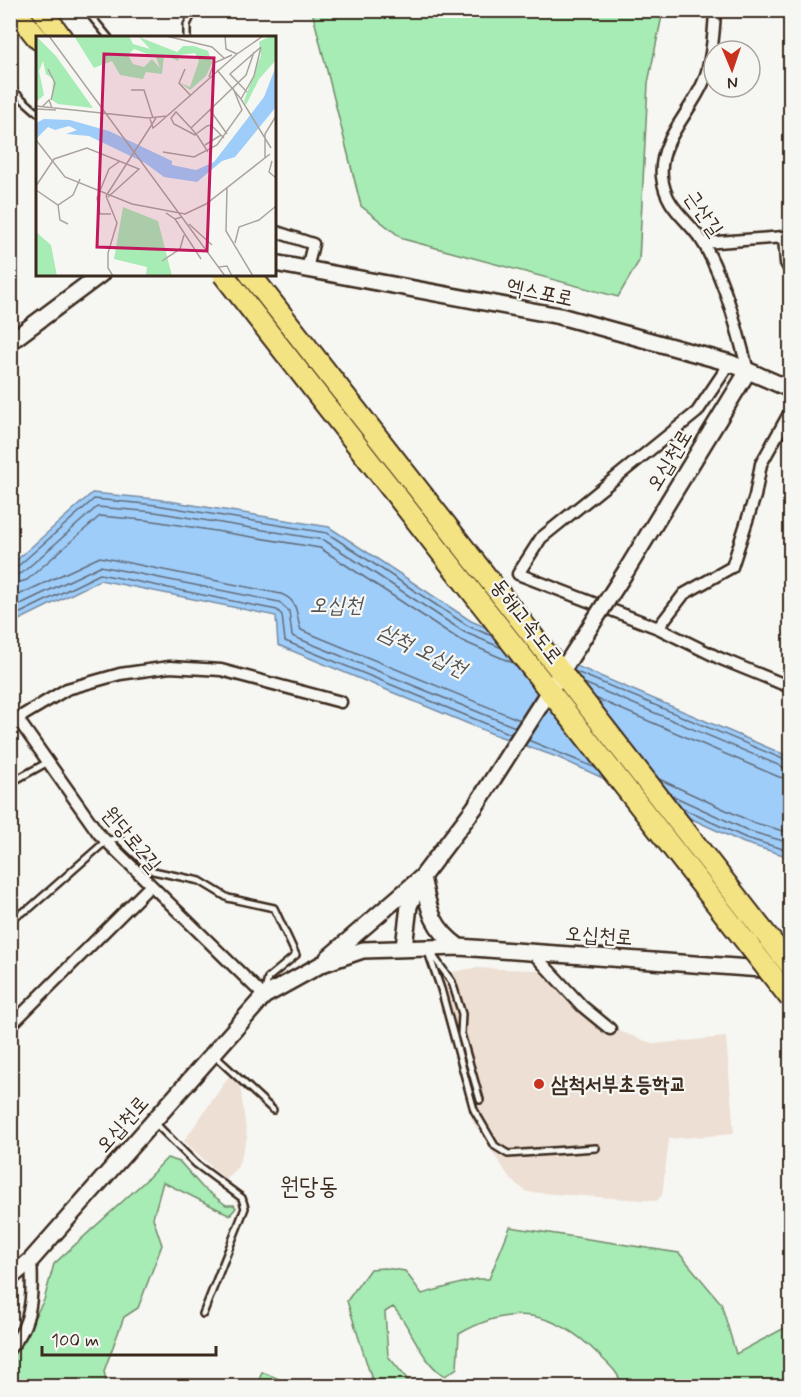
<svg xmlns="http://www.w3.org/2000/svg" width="801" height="1397" font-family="Mynerve,'Poor Story',sans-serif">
<rect width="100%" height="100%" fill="#f6f6f2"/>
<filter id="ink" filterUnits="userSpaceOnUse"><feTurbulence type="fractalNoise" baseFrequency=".0167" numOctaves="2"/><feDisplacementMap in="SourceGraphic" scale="12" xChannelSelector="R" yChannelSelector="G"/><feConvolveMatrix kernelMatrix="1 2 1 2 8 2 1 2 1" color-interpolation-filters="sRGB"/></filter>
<g filter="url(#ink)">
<!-- built -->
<path fill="#eddfd3" d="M474 968 535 970 545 973 584 1018 654 1044 726 1037 734 1134 669 1139 662 1195 656 1201 527 1192 511 1180 473 1122 432 976Z
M230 1075 240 1084 247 1138 238 1166 226 1180 184 1141Z"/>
<!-- green -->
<path fill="#a7ebb5" stroke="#718a6a" stroke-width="1.5" d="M312 11H663L648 83 639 261 618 297 403 239 361 206Z
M167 1158 180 1162 202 1187 226 1205H234L236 1208 230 1215 163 1182 153 1218 162 1245 138 1308 124 1317 104 1371 107 1386H19L11 1369 10 1362 44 1300 54 1264 145 1181Z
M510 1227 679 1253 721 1303 736 1354 790 1325V1386H622C619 1372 608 1364 598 1354 555 1311 513 1303 459 1334L457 1368 445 1376C422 1364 412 1327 393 1307L385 1312 388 1356 413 1386H374L347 1301 370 1269 385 1268 405 1271 422 1294 476 1279H489Z
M262 1372 296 1386H257Z"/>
<!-- water -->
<path fill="#9ecdfa" stroke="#768ca2" stroke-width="1.5" d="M92 493 156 499 329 527 471 621 790 757V857L744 843 557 757 493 734 278 645 276 616 100 580 11 624V565Z"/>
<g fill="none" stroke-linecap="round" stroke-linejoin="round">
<!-- shore -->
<path stroke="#636b76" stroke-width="1.5" d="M10 569 17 567 94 499 156 505 327 533 468 626 492 636
M10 576 22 573 97 507 155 512 324 540 464 632 502 648
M10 585 27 580 100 516 154 521 320 548 460 640 513 663
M10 599 100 557 281 594C300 601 295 615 301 630L520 720
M10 609 100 566 279 602 289 611 292 636 515 727
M10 618 100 574 277 610 282 615 285 641 511 734
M574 671 790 762
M584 683 790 770
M595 698 779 777 790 779
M528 740 596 768
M659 779 752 822 790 833
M671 795 749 831 790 843
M681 808 746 838 790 851"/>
<!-- lane casing -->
<g stroke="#3b2a1e" stroke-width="10">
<path id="lane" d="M86 10 109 38
M187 38V25L194 10
M10 88 38 113
M10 783 48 762
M10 915H17L30 908 106 841 118 838 153 871 200 881 228 898 274 908 296 955 268 978 265 991
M427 949 441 989 474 1110 495 1146 508 1154 596 1148
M431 953 452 982 462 1014 461 1034 480 1100
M215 1056 273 1110
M154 1122 196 1164 242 1198 245 1208 203 1314"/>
</g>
<!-- street casing -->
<g stroke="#3b2a1e" stroke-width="15">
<path id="street" d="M715 10C714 33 712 62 703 83 690 113 658 142 662 177 666 211 691 220 705 246 726 285 737 328 748 371
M274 231 313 244 307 269
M704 243 784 237 786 263 790 270
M730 363 697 412 541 538 518 574 658 628 719 658 790 687
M658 628 684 594 732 567 755 496 761 464 790 412
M17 718 99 834 264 996
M10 723 67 689 120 674 170 667 221 670 341 702
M532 952 582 1006 610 1029
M10 1026 151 885
M10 1348C33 1325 33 1290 31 1260"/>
</g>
<!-- secondary casing -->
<g stroke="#3b2a1e" stroke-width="20">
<path id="secondary" d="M274 263 560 316 730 363 790 389
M10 342 101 274
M626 571 748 371
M404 947 409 906 422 877 475 807
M328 958 422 877C429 909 431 927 459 947
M10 1278 31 1260 264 996 322 964 363 950 459 947 790 971"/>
</g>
<!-- highway casing -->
<g stroke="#3b2a1e" stroke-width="24">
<path id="highway" d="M15 10 38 39
M42 10 62 38"/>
</g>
<!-- lane -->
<use href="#lane" stroke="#f6f6f2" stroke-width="5"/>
<!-- street -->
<use href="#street" stroke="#f6f6f2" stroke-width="10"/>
<!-- secondary -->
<use href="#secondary" stroke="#f6f6f2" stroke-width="15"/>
<!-- highway -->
<use href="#highway" stroke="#f4e382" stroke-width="20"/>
<!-- secondary-bridge casing -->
<g stroke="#3b2a1e" stroke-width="20" stroke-linecap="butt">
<path id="secondary-bridge" d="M475 807 626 571"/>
</g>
<!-- highway-bridge casing -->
<g stroke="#3b2a1e" stroke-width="24" stroke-linecap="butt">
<path id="highway-bridge" d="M223 274 790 998
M250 274 790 965"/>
</g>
<!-- secondary-bridge -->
<use href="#secondary-bridge" stroke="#f6f6f2" stroke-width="15"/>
<!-- highway-bridge -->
<use href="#highway-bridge" stroke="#f4e382" stroke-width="20"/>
</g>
</g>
<!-- markers -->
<circle fill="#c8321e" stroke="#f6f6f2" stroke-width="2" cx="539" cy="1084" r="6"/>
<g text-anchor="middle" stroke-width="4.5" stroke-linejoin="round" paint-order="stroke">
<!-- street labels -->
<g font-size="21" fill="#3b2a1e" stroke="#f6f6f2">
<text transform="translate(704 213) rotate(55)" y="7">근산길</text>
<text transform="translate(540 292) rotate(12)" y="7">엑스포로</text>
<text transform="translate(669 460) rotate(-59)" y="7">오십천로</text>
<text transform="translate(527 621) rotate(52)" y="7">동해고속도로</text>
<text transform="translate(132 839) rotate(50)" y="7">원당로2길</text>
<text transform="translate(599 935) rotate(4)" y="7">오십천로</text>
<text transform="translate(122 1124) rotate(-49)" y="7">오십천로</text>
</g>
<!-- poi labels -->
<g font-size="21" font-weight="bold" fill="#3b2a1e" stroke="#f6f6f2" text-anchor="start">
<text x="551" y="1091">삼척서부초등학교</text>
</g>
<!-- water labels -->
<g font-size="22" font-style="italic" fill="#545355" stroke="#f6f6f2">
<text x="336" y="612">오십천</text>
<text transform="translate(423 649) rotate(26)" y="8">삼척 오십천</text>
</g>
<!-- quarter labels -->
<g font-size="24" fill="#3b2a1e" stroke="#f6f6f2">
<text x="309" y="1194">원당동</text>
</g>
</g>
<!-- overview -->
<g transform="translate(36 36)">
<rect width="240" height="240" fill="#f6f6f2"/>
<path d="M0 0 20 20 57 72 22 68 16 64 17 43 10 38 7 25 3 35 8 59 0 66ZM38 0H93L97 8 114 13 103 1 141 16 147 10H158L172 15 176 27 170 40 154 54 144 47 154 51 163 25 159 17 144 19 142 25 128 19 126 38 110 36 107 43 84 39 76 25 58 32ZM98 13 120 21 124 32 116 23 108 31 97 28 92 19ZM234 0H240V24L223 43 210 69 208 65 225 19 223 6ZM87 171 122 185 136 240H110L111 231 78 223ZM0 196 15 209 21 240H0Z" fill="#a7ebb5" fill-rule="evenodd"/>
<path d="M240 30V71L199 121 186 125 161 146 128 141 109 127 53 100 30 98 41 94 33 90 19 94 12 91 0 103V87L8 83 34 84 73 95 136 125V129L160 134 178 126 228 61Z" fill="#9ecdfa"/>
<path fill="none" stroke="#aba49d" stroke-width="1.5" d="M13 0 189 240M130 0 176 11 188 22M189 0 190 13 201 18M12 33 19 47 15 64M149 33 143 47 155 60M181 34 205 63 235 112M173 41 178 27 196 19M95 54H108L117 82M211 56 194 38 225 11M205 63 218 40 225 11M0 70 112 82 131 80 201 18 227 0M6 71 13 64 16 72M0 73 20 74M174 74 191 98M114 83 117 92 130 81M155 92 210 39 218 16M0 104 29 141 96 168 149 178 170 168 234 118M169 109 185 99M127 116 158 121 181 109 206 74 197 52M172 116 161 99 160 98 155 92 140 76 135 82 138 88 159 99 160 98 171 90 175 89 188 102M229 122V98L240 80M236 125 233 136 240 142M0 150 18 123 51 112 103 133 72 161M191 152 190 195 217 240M0 154 22 169 37 159 44 143M70 160 120 82M70 160 81 187 72 217V232L77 240M22 169 24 184 32 188M130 177 139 183 146 181M75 178H64L61 162 73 133 84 125M139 183 165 223M153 188 176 209M199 207 203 191 223 184 240 170M126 225 144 213 148 199M183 231 191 230 196 240"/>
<path fill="#c2185b" fill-opacity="0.15" stroke="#c2185b" stroke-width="3" d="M68 18 178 22 171 215 61 211Z"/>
<rect width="240" height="240" fill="none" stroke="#3b2a1e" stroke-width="3"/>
</g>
<!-- margin -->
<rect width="801" height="1397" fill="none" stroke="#f6f6f2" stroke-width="36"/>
<rect x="18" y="18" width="765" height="1361" fill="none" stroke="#3b2a1e" stroke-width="2" filter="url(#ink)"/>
<!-- north arrow -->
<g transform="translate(732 69) rotate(178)"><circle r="28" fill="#f6f6f2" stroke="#aba49d" stroke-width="1.5"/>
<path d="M0-4.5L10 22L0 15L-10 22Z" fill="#c8321e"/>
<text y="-9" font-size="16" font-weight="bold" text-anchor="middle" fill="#3b2a1e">N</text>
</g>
<!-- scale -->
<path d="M42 1346v9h174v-9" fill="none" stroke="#3b2a1e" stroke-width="3"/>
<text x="51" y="1346" font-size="18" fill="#3b2a1e" stroke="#f6f6f2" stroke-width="4.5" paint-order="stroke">100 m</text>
</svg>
